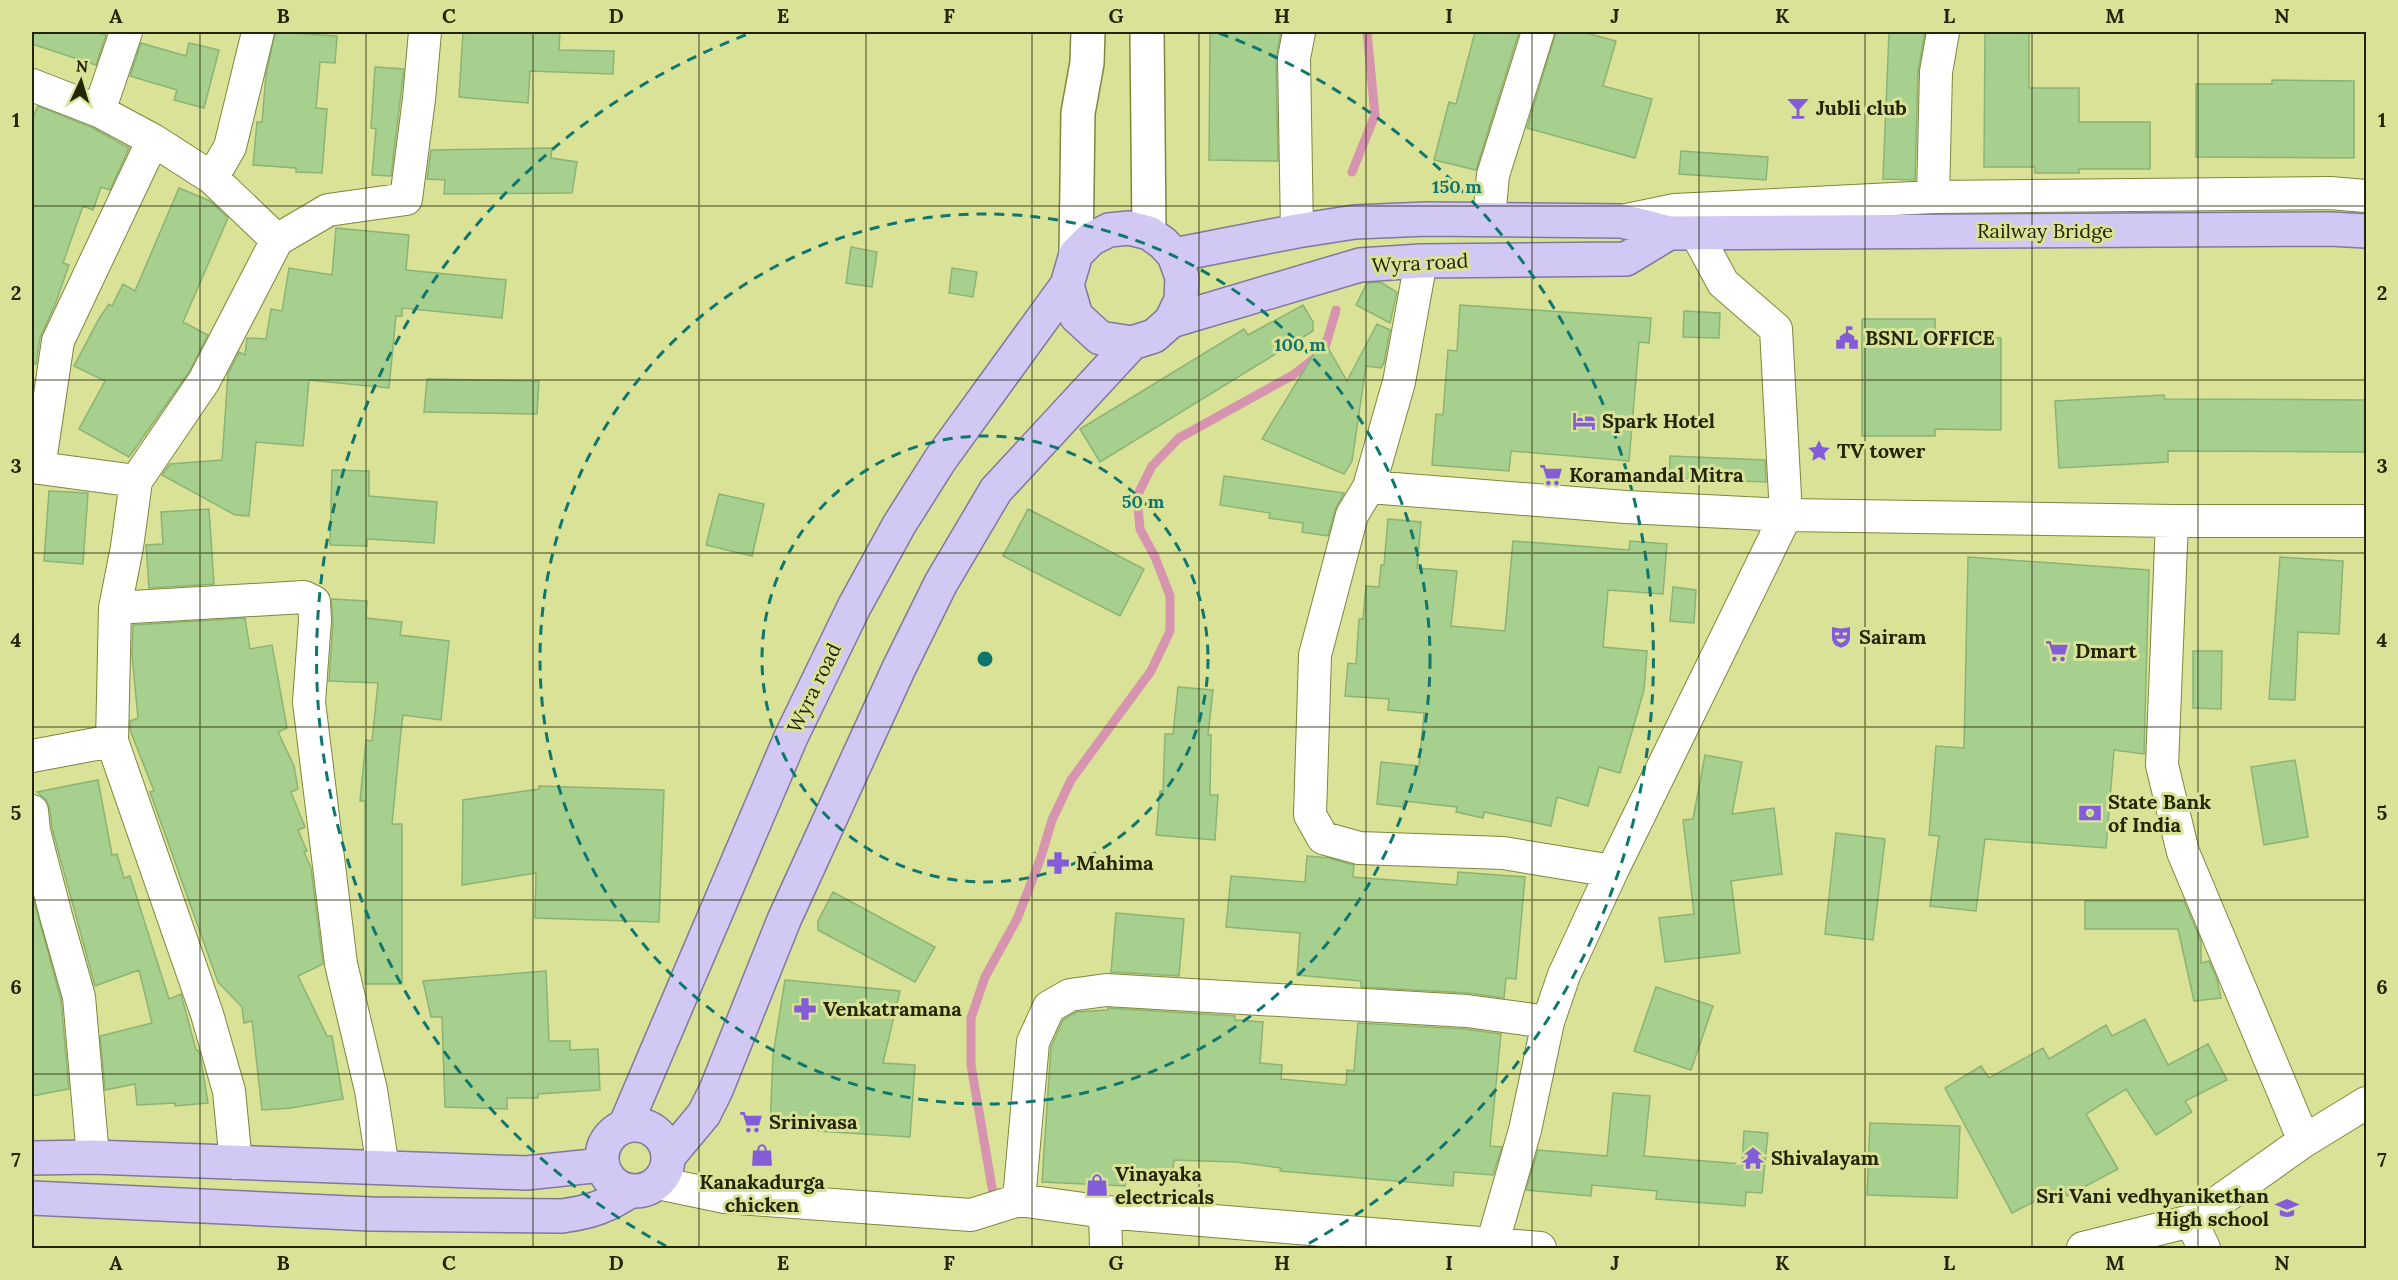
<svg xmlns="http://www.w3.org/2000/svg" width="2398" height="1280" font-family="Lora,serif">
<rect width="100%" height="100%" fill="#d9e297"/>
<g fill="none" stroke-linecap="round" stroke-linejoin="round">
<!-- stream -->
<path stroke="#d694ae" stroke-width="9" d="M1352 172 1375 115 1367 32
M994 1199 971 1065V1018L985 977 1017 919 1040 860 1052 820 1071 780 1151 671 1170 631V596L1155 557 1140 529 1137 496 1152 466 1179 438 1293 375 1324 351 1336 310"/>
</g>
<!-- building -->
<path fill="#a7cf8e" stroke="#8cb373" stroke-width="1.5" d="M32 32H94L106 35 96 65 32 44Z
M275 32 337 36 335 63 320 62 316 108 327 109 322 173 296 172V168L253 165 257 122H262L266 75Z
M463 32H560L559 50 614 51 613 74 530 71 528 103 459 97Z
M1210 32H1281L1276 58 1278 161 1209 160Z
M1475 32H1519L1476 170 1434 160 1449 102 1456 104Z
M1556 32H1583L1616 41 1603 86 1652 99 1635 158 1527 128Z
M1889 32H1925L1918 72 1915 180 1883 179Z
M1985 32H2029V88H2079V122H2150V169H2079V173H2035V167H1984Z
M141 43 186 56 189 43 219 50 204 108 174 100 177 90 130 76Z
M375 67 404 69 391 176 372 175 376 129 371 128Z
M2272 80 2354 81V158L2196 157V84H2272Z
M38 106 91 127 129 148 110 190 101 187 93 210 83 206 63 263 69 265 56 302 40 338 36 364 32 363V119Z
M552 148 551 158 577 162 572 193 444 194 445 180 427 179 431 150Z
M1681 151 1768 157 1766 180 1679 174Z
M179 188 210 201 228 218 183 322 208 335 189 372 129 457 79 429 105 381 74 366 100 317 109 304 112 306 123 284 135 291Z
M336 228 409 235 406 270 506 280 502 318 402 308V316H396L389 388 309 380 303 446 256 442 249 516 235 515 162 475 170 464 222 460 228 374 239 352 245 355 247 338 266 339 271 309 282 311 289 268 332 275Z
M851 247 877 252 872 287 846 283Z
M952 268 977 272 973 297 949 293Z
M1380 282 1397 292 1390 323 1356 305 1367 283Z
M1303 305 1313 322V331L1100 462 1080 429 1244 329 1248 335Z
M1460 305 1651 318 1649 343 1639 342 1629 461 1511 451 1509 471 1432 465 1436 414 1443 415 1448 350 1457 351Z
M1684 311 1720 313 1719 338 1683 337Z
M1862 319H1935V338H2001V430L1935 429V436H1862Z
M1377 324 1390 330 1384 363 1381 368 1366 366 1352 461 1344 474 1262 439 1323 339 1347 381Z
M427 379 539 381 537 414 424 412Z
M2164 395 2165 399 2367 400V452L2168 451V462L2059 468 2055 401Z
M1670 456 1765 460 1766 482 1669 478Z
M332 470 369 471V496L437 502 434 543 367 539V546L330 545Z
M1224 476 1344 493 1335 510 1328 536 1302 532 1303 523 1269 518 1270 513 1220 505Z
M49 491 88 493 83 564 44 561Z
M719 494 764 504 752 556 706 545Z
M209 509 214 584 149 588 146 545 163 544 161 512Z
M1028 509 1144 569 1120 616 1003 556Z
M1388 519 1421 522 1417 568 1457 571 1451 626 1505 631 1513 541 1629 550 1630 541 1667 544 1663 594 1608 590 1603 647 1647 651 1644 690 1620 773 1599 767 1588 806 1557 797 1551 826 1484 812 1483 818 1456 812 1457 807 1404 801 1403 807 1377 804 1381 762 1419 766 1424 713 1388 710 1389 699 1345 696 1348 663 1356 664 1359 619H1363L1366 586 1379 587 1381 565H1384Z
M1968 557 2149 570 2144 754 2114 750 2106 848 1985 839 1976 911 1930 906 1939 836 1929 835 1936 746 1964 748Z
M2280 557 2343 561 2339 634 2298 632 2295 700 2269 699Z
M1673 587 1696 590 1694 623 1670 621Z
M331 599 367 601 366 618 402 622 400 635 449 641 441 720 403 715 401 731 392 824H402V984H365V801H360L366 740 372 741 378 683 329 681 333 621Z
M245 618 250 649 272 645 287 728 278 732 294 766 298 789 291 792 305 827 298 830 307 851 304 852 311 868 323 964 298 976 327 1036H332L343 1099 291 1108 262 1110 252 1021 244 1023 242 1007 218 982 150 792 154 791 130 730V721L138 718 132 655 133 625Z
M2193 651H2222L2221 709 2193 708Z
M1178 687 1213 690 1208 735H1211L1210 795H1218L1215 840 1156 835 1160 791H1163L1165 734H1173Z
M1705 755 1742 762 1732 814 1774 808 1782 874 1731 881 1740 953 1665 962 1659 918 1694 914 1683 820 1693 819Z
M2295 760 2308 837 2264 845 2251 767Z
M98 780 112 855 117 854 124 878 130 876 169 999 181 994 196 1050H198L200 1054 208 1103 175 1106V1103L137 1105 135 1084 105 1090 100 1036 152 1023 139 970 95 986 52 828 50 809 46 800 37 792Z
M539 786 664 790 659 922 535 918 536 873 462 885 463 800 539 789Z
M1836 833 1885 839 1873 940 1825 934Z
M1307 856 1329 858 1354 865 1353 877 1457 885 1458 872 1525 877 1516 979 1506 978 1504 998 1468 993 1361 987V981L1297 975 1300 933 1226 927 1231 876 1305 882Z
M833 892 935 947 915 982 818 930V921Z
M32 893 61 1000 69 1089 32 1096Z
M2085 901H2184L2201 941V963L2209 961 2217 979 2221 998 2194 1001 2178 929H2085Z
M1116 913 1184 919 1179 976 1111 972Z
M546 971 549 1041H570V1050L598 1049 600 1090 538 1094V1098H507V1109L445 1107 442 1017H431L423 981Z
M785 980 900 991 883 1063 915 1065 910 1137 770 1128 773 1055Z
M1656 987 1713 1006 1691 1070 1634 1051Z
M1108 1008 1235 1016V1020L1263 1022 1260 1063 1282 1065 1281 1079 1346 1085 1347 1070 1354 1071 1358 1023 1465 1029 1501 1034 1490 1146 1502 1147 1493 1175 1454 1172 1453 1186 1280 1171 1281 1168 1237 1162 1174 1160 1172 1179 1126 1176 1125 1186 1042 1182 1051 1047 1063 1020 1076 1012 1108 1010Z
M2145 1019 2168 1065 2208 1044 2227 1080 2185 1101 2192 1112 2156 1135 2126 1089 2086 1114 2118 1169 2067 1196 2062 1187 2012 1213 1945 1088 1981 1066 1989 1078 2043 1048 2049 1059 2106 1025 2112 1036Z
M1613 1093 1650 1096 1644 1156 1742 1164 1744 1131 1768 1133 1762 1193 1746 1192 1745 1206 1656 1199 1657 1191 1592 1185 1591 1196 1526 1190 1538 1150 1607 1156Z
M1870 1123 1960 1126 1957 1198 1867 1195Z"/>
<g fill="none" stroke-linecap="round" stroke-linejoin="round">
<!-- minor casing -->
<g stroke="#7f863d" stroke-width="34">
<path id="minor" d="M32 85 99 111 153 140 212 178 277 240
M99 111 126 32
M212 178 230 147 258 32
M1933 197 1936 72 1943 32
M1489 219 1493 175 1538 32
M1622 221 1675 210 1933 197 2330 193 2366 196
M1297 231 1294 58 1299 32
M1696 233 1723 283 1776 329 1786 515 2172 521H2366
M1421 261 1399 382 1369 487 1352 515 1315 655 1310 815 1323 838 1359 848 1503 853 1612 871
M32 467 136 481
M39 468 58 341 153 140
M1369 487 1626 507 1786 515 1612 871 1564 975 1548 1022 1525 1130 1492 1245
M2172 521 2162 765 2183 852 2304 1141
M115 608 304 597 314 602 315 620 309 702 341 964 371 1090 383 1168
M32 756 112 741
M32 811 34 831 56 916 79 997 93 1157
M236 1163 229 1091 207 1014 112 741 115 608 127 547 136 481 204 381 277 240 328 210 406 199 419 99 425 32
M658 1183 725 1197 971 1215 1019 1200 1105 1212 1540 1248
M1019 1200 1033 1042 1049 1007 1070 995 1106 990 1467 1011 1548 1022
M1105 1212 1106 1248
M2191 1221 2204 1248
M2083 1248 2191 1221 2304 1141 2366 1103"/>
</g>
<!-- tertiary casing -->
<g stroke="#7f863d" stroke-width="36">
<path id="tertiary" d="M1147 32 1149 233
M1076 254 1078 113 1087 63 1088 32"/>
</g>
<!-- primary casing -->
<g stroke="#81789c" stroke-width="36">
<path id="primary" d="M1174 255 1297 231 1355 222 1427 219 1622 221 1669 233 2330 229 2366 231
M1171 321 1360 265 1421 261 1626 259 1669 233
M602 1158a33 33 0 1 1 66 0a33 33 0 1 1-66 0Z
M625 1126 791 737 854 607 899 525 940 460 1067 285 1076 254 1091 239 1109 230 1129 228 1149 233 1163 243 1174 255 1182 277 1181 300 1171 321 1154 336 1132 343 1100 338 1076 316 1067 285
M669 1156 704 1114 716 1090 784 920 899 668 941 583 996 490 1132 343
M32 1158 93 1157 526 1173 602 1165
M32 1198 371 1214 562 1216C590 1212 606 1207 630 1191"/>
</g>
<!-- minor -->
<use href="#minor" stroke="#fff" stroke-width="32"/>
<!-- tertiary -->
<use href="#tertiary" stroke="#fff" stroke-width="33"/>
<!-- primary -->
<use href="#primary" stroke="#d2c8f4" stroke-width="33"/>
</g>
<!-- grid -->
<path fill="none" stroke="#222506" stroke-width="1.5" stroke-opacity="0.55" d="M200 32V1248M366 32V1248M533 32V1248M699 32V1248M866 32V1248M1032 32V1248M1199 32V1248M1366 32V1248M1532 32V1248M1699 32V1248M1865 32V1248M2032 32V1248M2198 32V1248M32 206H2366M32 380H2366M32 553H2366M32 727H2366M32 900H2366M32 1074H2366"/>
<!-- distance rings -->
<g fill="none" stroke="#0f766e" stroke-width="3" stroke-dasharray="10 8">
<circle cx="985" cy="659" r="223"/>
<circle cx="985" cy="659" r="445"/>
<path d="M666 1246A668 668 0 0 1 751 33M1219 33A668 668 0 0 1 1304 1246"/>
</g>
<!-- icons -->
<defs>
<g id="bar-bare" transform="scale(1.8)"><path d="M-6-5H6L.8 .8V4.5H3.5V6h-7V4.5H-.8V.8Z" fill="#825dd7" stroke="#d9e297" stroke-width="2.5" paint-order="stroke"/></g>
<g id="civic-bare" transform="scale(1.8)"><path d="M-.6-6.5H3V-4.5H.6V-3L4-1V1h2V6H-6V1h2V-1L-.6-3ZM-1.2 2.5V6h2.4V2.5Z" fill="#825dd7" stroke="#d9e297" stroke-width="2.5" paint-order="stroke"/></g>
<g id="hotel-bare" transform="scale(1.8)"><path d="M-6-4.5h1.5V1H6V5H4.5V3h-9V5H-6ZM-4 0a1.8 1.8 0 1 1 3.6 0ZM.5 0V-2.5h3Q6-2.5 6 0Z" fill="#825dd7" stroke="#d9e297" stroke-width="2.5" paint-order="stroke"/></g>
<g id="sight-bare" transform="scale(1.8)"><path d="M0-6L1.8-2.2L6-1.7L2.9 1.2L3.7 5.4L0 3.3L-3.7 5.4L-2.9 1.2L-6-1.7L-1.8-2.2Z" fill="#825dd7" stroke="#d9e297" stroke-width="2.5" paint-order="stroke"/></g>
<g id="supermarket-bare" transform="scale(1.8)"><path d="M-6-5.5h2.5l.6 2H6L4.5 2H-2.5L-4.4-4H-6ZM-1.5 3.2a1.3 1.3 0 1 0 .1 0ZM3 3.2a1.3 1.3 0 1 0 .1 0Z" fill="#825dd7" stroke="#d9e297" stroke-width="2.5" paint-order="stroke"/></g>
<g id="theatre-bare" transform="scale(1.8)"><path d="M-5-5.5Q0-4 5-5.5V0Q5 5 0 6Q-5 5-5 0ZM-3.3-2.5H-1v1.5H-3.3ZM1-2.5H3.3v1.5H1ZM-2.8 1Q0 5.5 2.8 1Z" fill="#825dd7" stroke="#d9e297" stroke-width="2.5" paint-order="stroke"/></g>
<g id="bank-bare" transform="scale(1.8)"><path d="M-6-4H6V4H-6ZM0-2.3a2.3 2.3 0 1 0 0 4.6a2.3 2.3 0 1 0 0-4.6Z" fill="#825dd7" stroke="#d9e297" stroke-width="2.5" paint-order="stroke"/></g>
<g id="pharmacy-bare" transform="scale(1.8)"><path d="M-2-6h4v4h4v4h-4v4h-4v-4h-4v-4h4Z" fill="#825dd7" stroke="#d9e297" stroke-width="2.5" paint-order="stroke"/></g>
<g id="shop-bare" transform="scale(1.8)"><path d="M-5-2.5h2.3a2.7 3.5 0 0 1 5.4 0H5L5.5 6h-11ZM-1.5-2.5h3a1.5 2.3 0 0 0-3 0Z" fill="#825dd7" stroke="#d9e297" stroke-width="2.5" paint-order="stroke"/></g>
<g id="temple-bare" transform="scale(1.8)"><path d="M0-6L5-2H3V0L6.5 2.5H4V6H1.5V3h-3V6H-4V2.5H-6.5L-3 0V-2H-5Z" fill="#825dd7" stroke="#d9e297" stroke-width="2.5" paint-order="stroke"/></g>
<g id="school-bare" transform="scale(1.8)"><path d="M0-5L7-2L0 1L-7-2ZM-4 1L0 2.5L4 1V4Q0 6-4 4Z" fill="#825dd7" stroke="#d9e297" stroke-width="2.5" paint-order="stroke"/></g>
</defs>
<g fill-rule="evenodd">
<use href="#bar-bare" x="1798" y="108"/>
<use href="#civic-bare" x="1847" y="338"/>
<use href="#hotel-bare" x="1584" y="421"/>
<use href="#sight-bare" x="1819" y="451"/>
<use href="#supermarket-bare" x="1551" y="475"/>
<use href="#theatre-bare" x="1841" y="637"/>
<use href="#supermarket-bare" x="2057" y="651"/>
<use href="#bank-bare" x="2090" y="813"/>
<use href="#pharmacy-bare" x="1058" y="863"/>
<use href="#pharmacy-bare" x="805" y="1009"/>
<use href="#supermarket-bare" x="751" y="1122"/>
<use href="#shop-bare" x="762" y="1155"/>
<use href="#temple-bare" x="1753" y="1158"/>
<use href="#shop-bare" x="1097" y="1185"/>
<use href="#school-bare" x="2287" y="1208"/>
</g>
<g text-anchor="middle" stroke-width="6" stroke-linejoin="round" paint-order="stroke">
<!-- poi labels -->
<g font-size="20" font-weight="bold" fill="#222506" stroke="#d9e297" text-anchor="start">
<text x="1816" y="115">Jubli club</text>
<text x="1865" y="345">BSNL OFFICE</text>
<text x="1602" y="428">Spark Hotel</text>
<text x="1837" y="458">TV tower</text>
<text x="1569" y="482">Koramandal Mitra</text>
<text x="1859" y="644">Sairam</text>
<text x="2075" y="658">Dmart</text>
<text x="2108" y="809">State Bank<tspan x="2108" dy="23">of India</tspan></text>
<text x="1076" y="870">Mahima</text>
<text x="823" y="1016">Venkatramana</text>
<text x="769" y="1129">Srinivasa</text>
<text x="1771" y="1165">Shivalayam</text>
<text x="1115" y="1181">Vinayaka<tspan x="1115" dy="23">electricals</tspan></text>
<text x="762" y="1189" text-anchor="middle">Kanakadurga<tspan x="762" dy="23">chicken</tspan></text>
<text x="2269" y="1203" text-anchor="end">Sri Vani vedhyanikethan<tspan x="2269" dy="23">High school</tspan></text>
</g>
<!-- street labels -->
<g font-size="20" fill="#222506" stroke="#d9e297">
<text x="2045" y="238">Railway Bridge</text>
<text transform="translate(1420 263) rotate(-3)" y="7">Wyra road</text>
<text transform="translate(814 688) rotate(-64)" y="7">Wyra road</text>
</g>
</g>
<circle cx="985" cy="659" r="9" fill="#0f766e" stroke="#d9e297" stroke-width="3"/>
<g font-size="18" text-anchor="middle" font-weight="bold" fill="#0f766e" stroke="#d9e297" stroke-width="6" stroke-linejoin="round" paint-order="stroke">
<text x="1457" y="193">150 m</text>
<text x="1300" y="351">100 m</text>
<text x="1143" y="508">50 m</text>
</g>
<!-- border -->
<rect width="2398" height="1280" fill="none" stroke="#d9e297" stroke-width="66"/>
<!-- north arrow -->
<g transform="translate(81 81) rotate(4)" stroke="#d9e297" stroke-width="4.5" paint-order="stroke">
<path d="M0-4.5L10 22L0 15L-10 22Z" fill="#222506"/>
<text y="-9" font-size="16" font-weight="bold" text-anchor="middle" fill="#222506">N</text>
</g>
<rect x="33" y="33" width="2332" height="1214" fill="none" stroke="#222506" stroke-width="2"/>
<g font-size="20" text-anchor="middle" font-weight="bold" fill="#222506">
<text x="116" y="23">A</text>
<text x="283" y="23">B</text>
<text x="449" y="23">C</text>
<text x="616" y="23">D</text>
<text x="783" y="23">E</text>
<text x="949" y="23">F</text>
<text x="1116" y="23">G</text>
<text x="1282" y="23">H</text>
<text x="1449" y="23">I</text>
<text x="1615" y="23">J</text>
<text x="1782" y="23">K</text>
<text x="1949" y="23">L</text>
<text x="2115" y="23">M</text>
<text x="2282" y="23">N</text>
<text x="16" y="127">1</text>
<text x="2382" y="127">1</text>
<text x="16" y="300">2</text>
<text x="2382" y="300">2</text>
<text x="16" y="473">3</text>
<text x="2382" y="473">3</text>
<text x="16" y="647">4</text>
<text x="2382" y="647">4</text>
<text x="16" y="820">5</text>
<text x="2382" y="820">5</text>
<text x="16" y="994">6</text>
<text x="2382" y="994">6</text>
<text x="16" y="1167">7</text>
<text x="2382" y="1167">7</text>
<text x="116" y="1270">A</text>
<text x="283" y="1270">B</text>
<text x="449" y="1270">C</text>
<text x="616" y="1270">D</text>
<text x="783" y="1270">E</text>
<text x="949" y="1270">F</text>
<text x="1116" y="1270">G</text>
<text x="1282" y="1270">H</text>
<text x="1449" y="1270">I</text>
<text x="1615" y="1270">J</text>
<text x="1782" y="1270">K</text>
<text x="1949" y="1270">L</text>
<text x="2115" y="1270">M</text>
<text x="2282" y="1270">N</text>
</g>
</svg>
